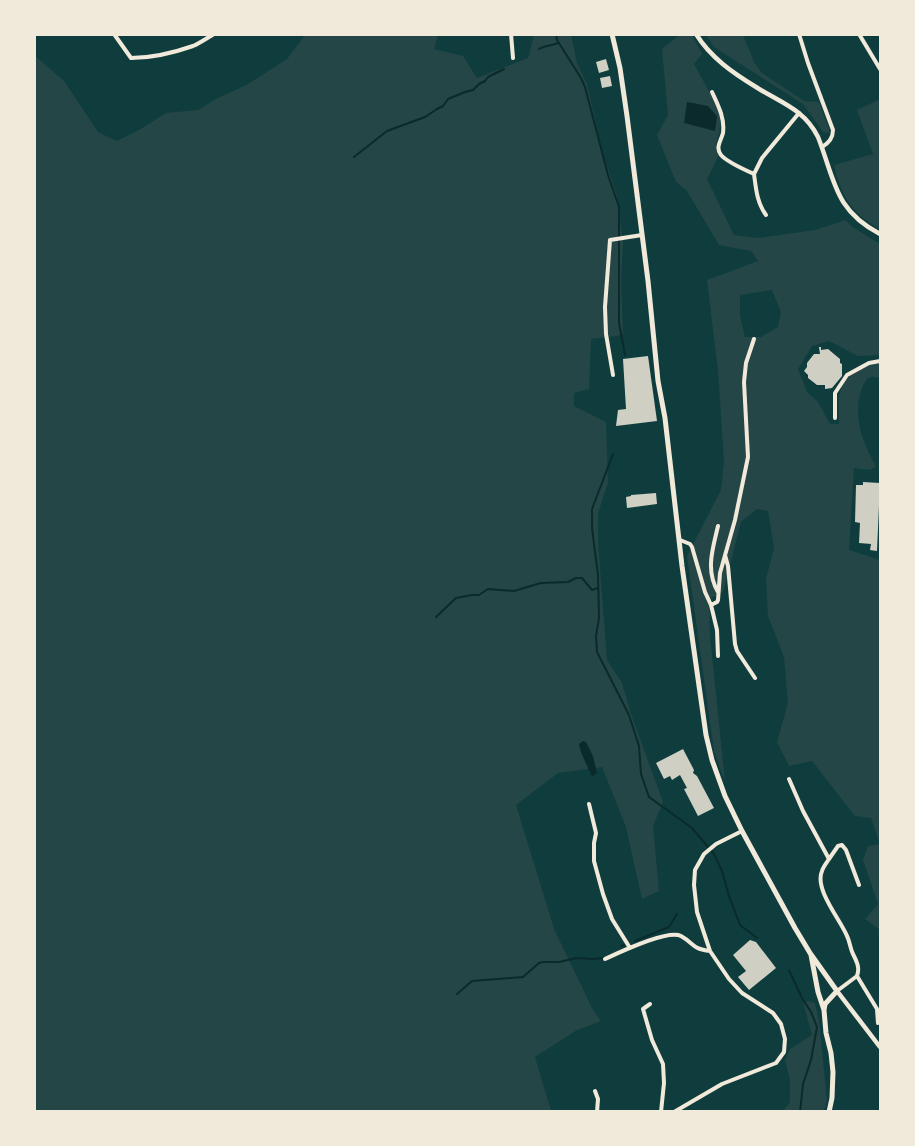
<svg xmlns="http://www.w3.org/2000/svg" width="915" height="1146" font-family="'Space Grotesk',sans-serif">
<rect width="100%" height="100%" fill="#0f3d3e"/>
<!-- green -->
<path fill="#244646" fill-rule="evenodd" d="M305 35H438L434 49 463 56 477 78 528 58 534 35H571L577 63 587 84 602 151 617 196 623 243 621 280 623 335 591 339 589 389 574 393V406L606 422 608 483 598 513V543L607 660 622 683 631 714 663 802 653 826 659 891 642 899 626 827 602 767 558 773 516 805 554 929 593 1010 601 1021 577 1030 535 1057 551 1111H35L34 55 64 81 98 132 117 141 139 130 166 113 199 110 212 101 248 84 287 59Z
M679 35H692L702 54 694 64 710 93 721 116 719 134 716 143 719 155 707 179 734 235 758 238 815 230 846 220 851 226 880 244V355L858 356 829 341 812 346 798 369 807 392 818 402 830 424H839C839 413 837 399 841 389 847 373 865 365 880 363V378C877 378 874 376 871 377 866 378 864 384 862 388 852 414 862 443 876 466L871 470 854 468 849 550 880 560V930L865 919 878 904 863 860 868 846 880 844 871 818 855 816 812 761 789 766 777 742 788 703 784 657 768 616 766 579 774 548 768 511 757 509 741 522 723 592 709 599 710 636 725 782 714 751 687 556 721 490 724 461 718 370 707 280 758 261 751 251 719 245 687 191 676 182 657 135 668 115 662 49ZM772 290 781 312 778 327 761 337H745L740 316V295Z
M706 35H743L755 64 762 73 804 101 819 102 829 129V132L826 133 823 132 803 104 714 47Z
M880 99V229C852 214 841 196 834 165L873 154 857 110Z
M807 1001 815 1003 819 1021 827 1100 824 1111H783L790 1102V1080L785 1060 790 1049 812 1035 803 1002Z"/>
<!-- water -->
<path fill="#0a2a2b" d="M687 102 708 106 717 116 715 131 684 123Z
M583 741 586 742 593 756 597 773 593 776 591 775C587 765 580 752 579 744Z"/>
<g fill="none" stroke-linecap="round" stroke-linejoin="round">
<!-- stream -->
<path stroke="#0a2a2b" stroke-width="2" d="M556 34 557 40 581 78 585 87 608 175 619 207V323L625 355
M539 49C545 45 552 46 558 43
M354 157 387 131 425 117 437 109 443 106 448 99 465 92 473 90 479 84 485 81 488 77 504 69
M613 454 592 509V528L598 575 599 618 596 636 597 652 629 715 639 746 641 774 649 797 692 828 714 854 722 871 729 896 740 925 757 938
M436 617 456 598 472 595H479L488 589 514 591 541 583 568 582 576 578H582L592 590 598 588
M635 941 669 927 677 914
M621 946 624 945
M789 970 802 998 811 1012 817 1027 811 1060 803 1084 800 1112
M457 994 472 981 523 977 539 963 543 962H559L576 958 593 959 605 958"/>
</g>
<!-- building -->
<path fill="#cfcfc3" d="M606 59 609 70 599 73 596 62Z
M610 76 612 86 602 88 600 78Z
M819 347H821V350L828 349 840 359V363L842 364V376L832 388 825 389V385H817L808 378V375L804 371 807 367V363L814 354H820Z
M648 356 657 421 616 426 618 410 626 409 623 359Z
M863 482 880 483 877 551 870 550 871 544 859 543 860 523 855 522 856 485H863Z
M656 493 657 504 627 508 626 497 631 496V495Z
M683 749 694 770 693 773 697 776 714 808 698 816 684 789 687 788 680 775 672 780 670 776 664 779 656 763Z
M750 940 756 942 776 968 749 990 738 977 746 971 733 955Z"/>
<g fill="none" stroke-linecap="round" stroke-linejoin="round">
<!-- minor -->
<path stroke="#f1e9da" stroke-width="4" d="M114 34 131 58C152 58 173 53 193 46 200 43 207 38 214 34
M511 34 513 58
M799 34 808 63 833 130C833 138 829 143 822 147
M859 34 880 69
M712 92C718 105 725 118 723 133 721 141 715 147 721 155 727 162 745 170 754 174L762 158 799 113
M754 174C756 189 757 203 766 215
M613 375 606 334 605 307 610 240 642 235
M835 418V393L847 375 869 363 880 361
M680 540 690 544 692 547 705 592 711 605 717 630 718 656
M725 555 728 566 735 644 737 651 755 678
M718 592C705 570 713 548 718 526
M711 605 717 602 718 600 720 573 735 520 748 457 744 382 746 363 754 339
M789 779 803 811 829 859C827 862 823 867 822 871 814 889 840 919 847 936 850 942 850 948 853 954 857 962 860 968 857 976
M589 804 596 833 594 843V861L603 894 612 919 630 948
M829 859 838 846 842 845 846 850 859 885
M605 959C620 952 668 929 681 936 695 944 692 949 710 951
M837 991 857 976 877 1009 878 1023
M650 1004 643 1009 652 1040 663 1064 664 1083 661 1112
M595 1091 598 1099 597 1112
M674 1112 722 1084 776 1063 784 1052 785 1039 781 1024 773 1013 742 993 729 979 710 951 697 912 694 885 695 870 704 854 716 844 742 831"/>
<!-- tertiary -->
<path stroke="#f1e9da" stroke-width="4.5" d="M696 34C711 58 733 73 756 87 781 103 804 109 818 137 835 180 834 210 880 234
M837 991 880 1047"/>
<!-- secondary -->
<path stroke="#f1e9da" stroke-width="5" d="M612 34 620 68 627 116 648 281 658 381 665 418 682 566 706 735 712 760 725 796 742 831 795 928 810 953 837 991 825 1004 824 1010
M811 955 818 992 824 1010 826 1033 831 1053 833 1072 832 1098 829 1112"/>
</g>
<!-- border -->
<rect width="915" height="1146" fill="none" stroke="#f1e9da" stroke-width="72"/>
</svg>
